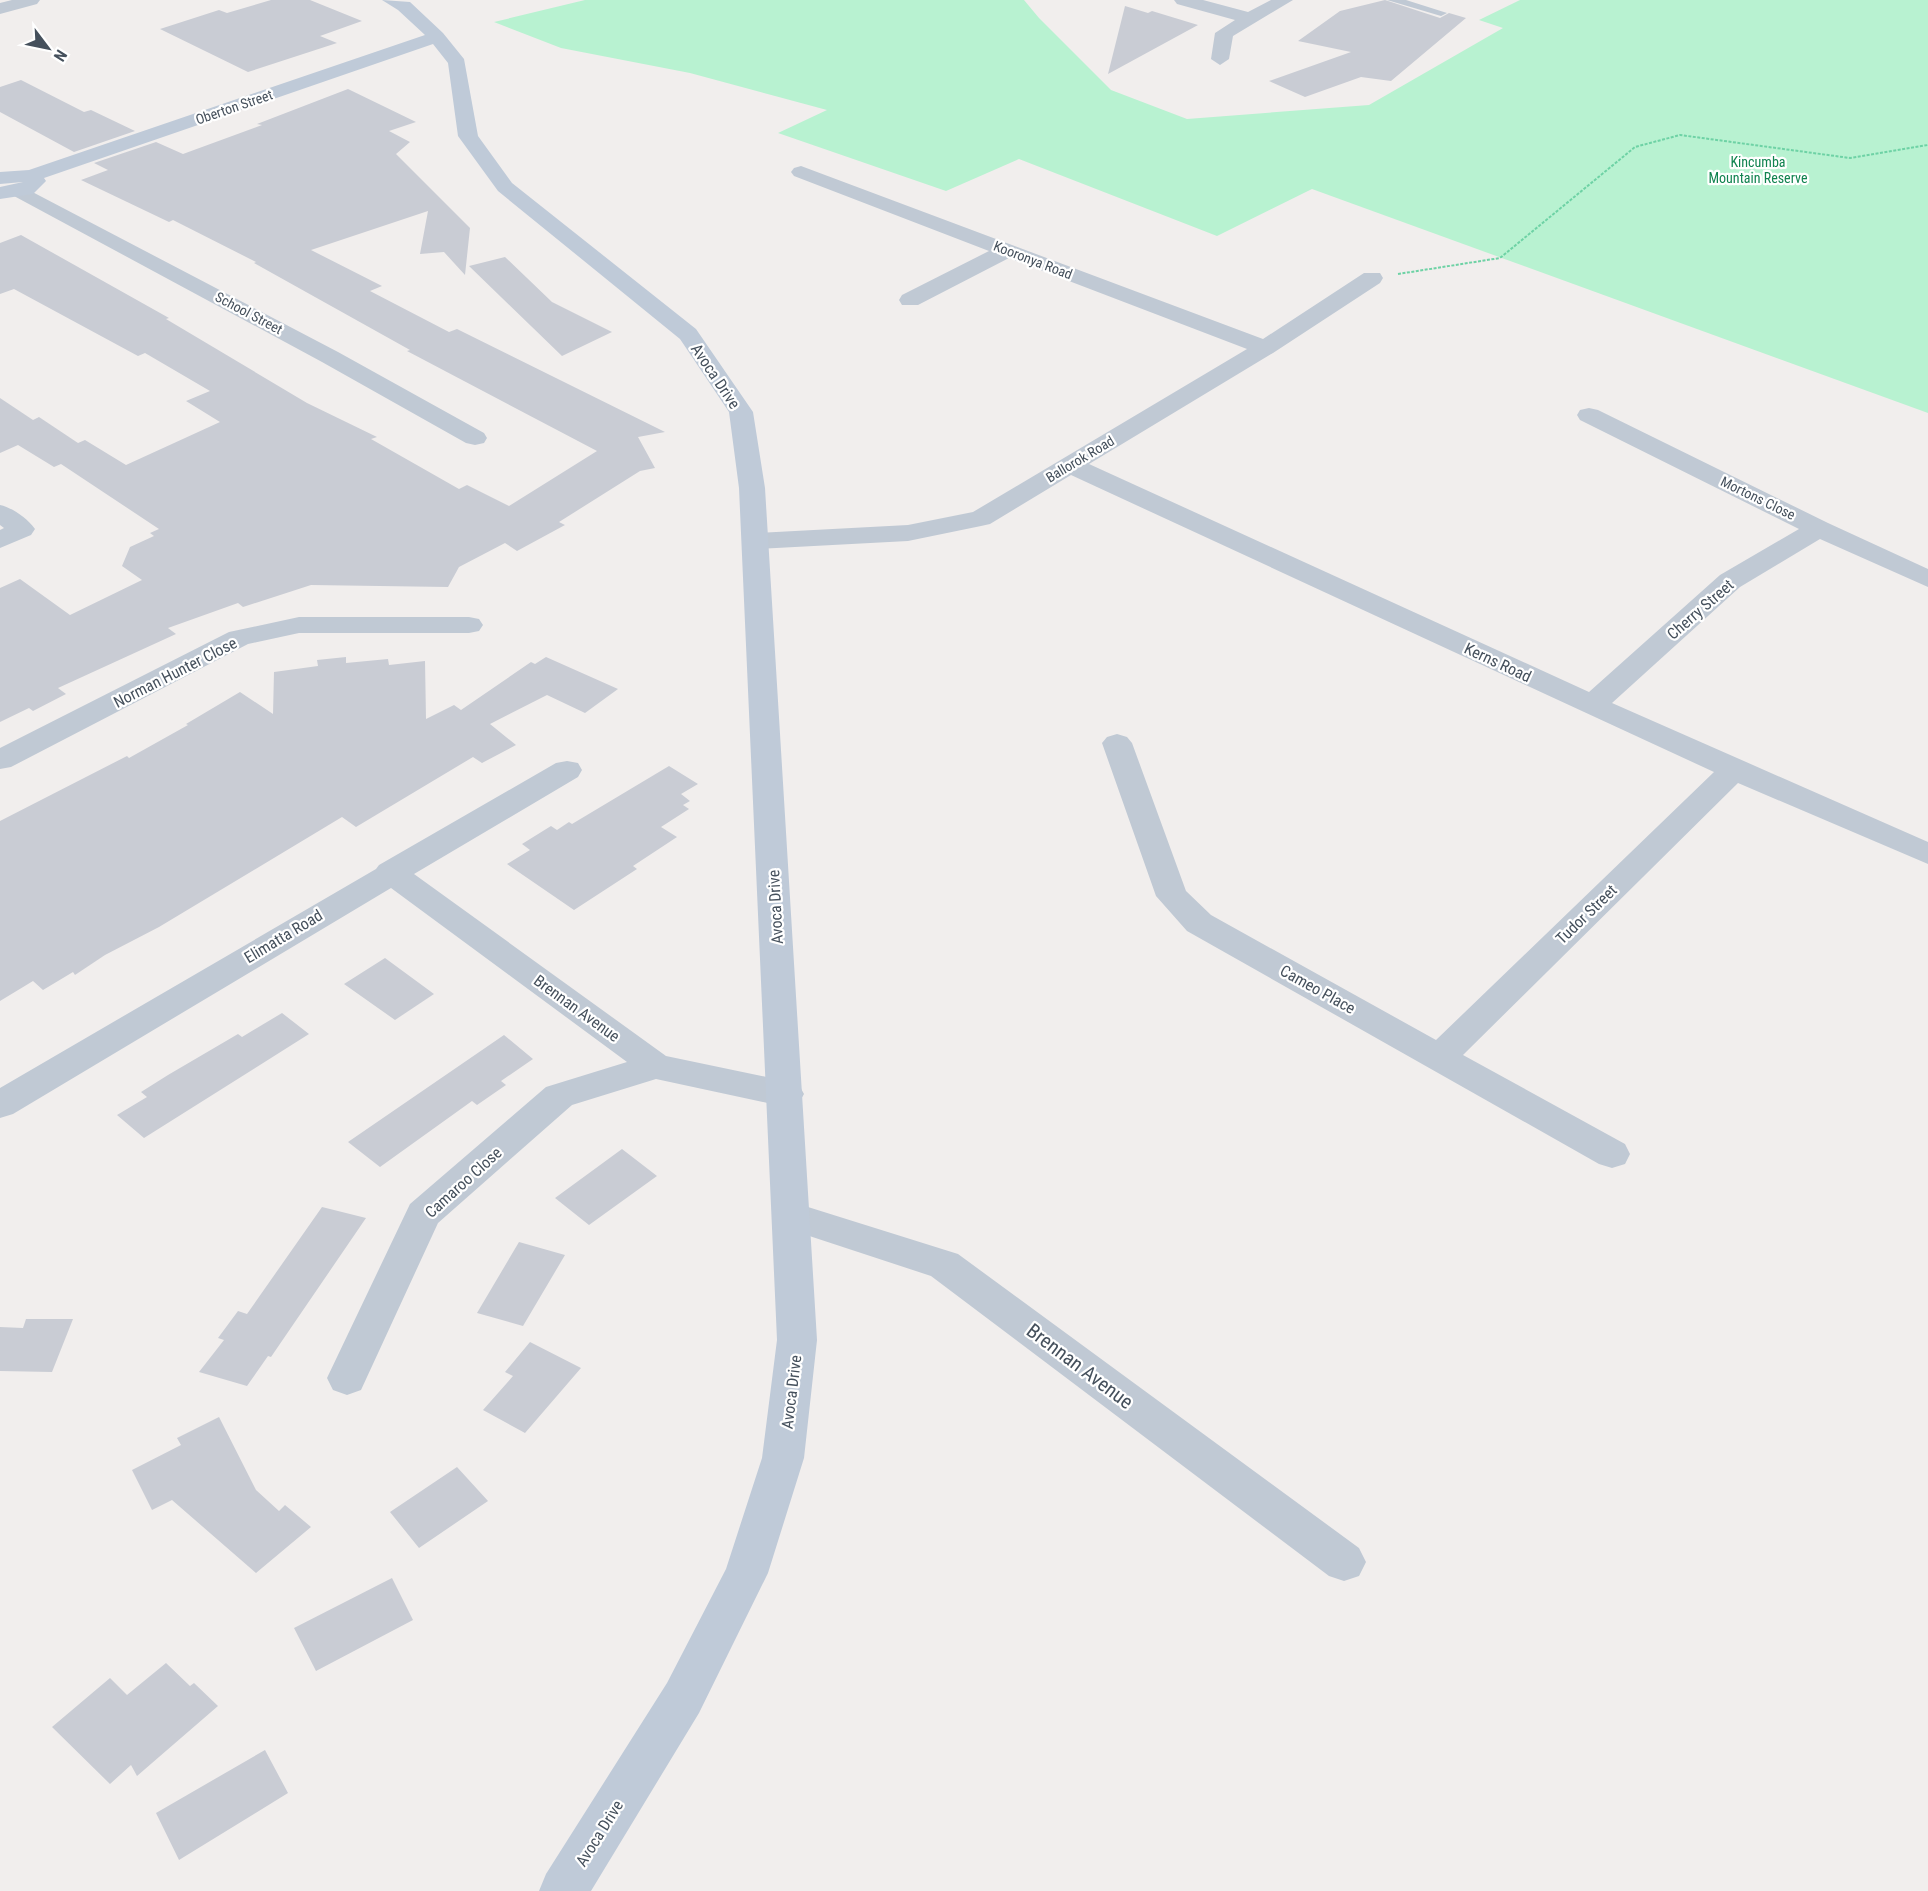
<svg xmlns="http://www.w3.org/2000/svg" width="1928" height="1891" font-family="'Roboto Condensed',sans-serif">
<rect width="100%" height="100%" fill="#f1eeed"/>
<!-- green -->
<path fill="#b8f2d1" d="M585 0H1024L1039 18 1111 90 1187 119 1369 105 1503 28 1479 20 1520 0H1928V413L1312 189 1217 236 1019 159 946 191 778 133 827 110 690 73 561 48 494 22Z"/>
<!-- building -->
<path fill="#c9ccd4" d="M271 0H310L362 21 320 36 337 43 248 72 160 29 219 10 227 13Z
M1385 0 1440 18 1449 13 1466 18 1391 81 1361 77 1305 97 1269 81 1351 52 1298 41 1340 11Z
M1125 6 1148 13 1152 11 1198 25 1108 74Z
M21 80 84 112 91 110 135 131 74 152 0 112V87Z
M348 89 416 122 389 131 410 142 396 154 470 228 465 275 444 252 420 254 428 211 311 250 382 286 370 291 449 332 457 329 665 432 638 437 655 468 640 471 559 522 565 525 517 551 505 543 459 567 448 587 311 585 243 607 238 603 168 628 176 634 58 688 66 694 33 711 29 708 0 722V588L20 579 70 615 142 580 122 566 130 547 154 536 150 533 159 529 61 464 54 467 18 445 0 453V398L33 420 39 417 78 443 85 440 126 465 220 422 186 401 210 391 145 353 138 356 14 289 0 294V243L21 235 169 318 166 319 307 403 377 437 371 439 459 489 467 485 509 506 597 451 407 351 410 350 254 263 256 262 173 220 169 222 81 180 108 170 94 163 156 142 183 154 262 125 257 124Z
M505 257 552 302 612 332 562 356 469 266Z
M346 657V663L388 659 389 665 425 661 426 719 454 705 461 710 531 662 535 664 546 657 618 689 585 713 547 695 490 724 516 745 482 763 473 757 356 827 342 817 159 927 105 955 75 975 73 972 43 990 33 981 0 1001V821L127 756 129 758 188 725 186 724 240 692 273 714 274 672 318 666 317 660Z
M669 766 698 784 681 794 690 801 683 805 689 809 661 827 677 837 633 866 637 869 574 910 507 864 530 850 522 844 551 826 557 830 569 822 572 824Z
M385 958 434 994 395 1020 344 984Z
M282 1013 309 1034 144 1138 117 1115 147 1097 141 1092 168 1075 238 1034 242 1037Z
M504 1035 533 1059 501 1081 506 1085 477 1105 472 1101 380 1167 348 1142Z
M622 1149 657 1176 589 1225 555 1198Z
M322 1207 366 1218 271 1357 268 1356 247 1386 199 1372 224 1340 218 1338 238 1311 247 1314Z
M519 1242 565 1255 523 1326 477 1313Z
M26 1319H73L52 1372 0 1371V1327L23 1328Z
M530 1342 581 1368 525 1433 483 1410 513 1376 505 1372Z
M219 1417 256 1490 279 1511 285 1505 311 1527 256 1573 172 1500 152 1510 132 1470 181 1445 177 1438Z
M457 1467 488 1501 419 1548 390 1512Z
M392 1578 413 1620 316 1671 294 1628Z
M166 1663 190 1686 194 1683 218 1706 137 1776 131 1765 110 1784 52 1727 110 1678 127 1695Z
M265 1750 288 1793 179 1860 156 1813Z"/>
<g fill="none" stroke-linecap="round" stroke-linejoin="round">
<!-- path -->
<path stroke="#6ed2a5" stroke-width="2" stroke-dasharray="3 1.5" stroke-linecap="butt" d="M1398 274 1500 258 1635 147 1680 135 1850 158 1928 145"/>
<!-- lane -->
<path fill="#c0c9d4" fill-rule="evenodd" d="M1387 0H1406L1447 13 1441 16Z"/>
<!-- street -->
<path fill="#c0c9d4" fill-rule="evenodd" d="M12 0H40L37 4 0 14V3Z
M1174 0H1203L1248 12 1271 0H1293L1233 36 1229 59 1220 65 1211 59 1215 33 1235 20 1177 4Z
M801 166 1263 339 1364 273H1380L1383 278 1380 283 1273 353 1089 464 1589 692 1720 575 1799 529 1580 420 1577 415 1580 410 1589 408 1598 410 1828 523 1928 569V587L1820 539 1740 587 1612 703 1928 842V864L1738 783 1463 1055 1625 1144 1630 1154 1625 1164 1612 1168 1599 1164 1187 931 1156 896 1102 743 1107 737 1117 734 1127 737 1132 743 1186 891 1211 915 1436 1040 1714 772 1071 475 990 524 981 526 908 541 755 549 746 547 742 541 746 535 755 533 908 525 973 512 1247 349 1009 258 918 305H902L899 300 902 295 989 251 794 176 791 172 794 168Z
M21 186 338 352 484 433 487 438 484 443 475 445 466 443 322 362 14 196 11 192 14 188Z
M0 505C13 508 27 518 35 529L31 535 0 548V530L4 528 0 525Z
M299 617H469L479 619 483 625 479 631 469 633H299L248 644 11 767 0 769V748L229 632Z
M567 761 578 763 582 770 578 777 414 874 666 1056 786 1081 799 1085 804 1094 799 1103 786 1107 656 1079 572 1105 438 1223 361 1390 347 1395 333 1390 327 1378 410 1204 546 1087 627 1062 391 888 13 1114 0 1118V1088L376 869 379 865 556 763Z
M792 1202 958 1254 1359 1548 1366 1562 1359 1576 1344 1581 1329 1576 931 1276 779 1226 773 1216 779 1206Z"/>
<!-- secondary -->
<path fill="#bfcad8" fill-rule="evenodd" d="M382 0 410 2 443 33 464 59 478 136 512 183 696 329 753 412 765 488 817 1340 804 1458 768 1573 699 1713 591 1891H539L546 1874 667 1683 726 1569 762 1458 777 1340 739 488 729 412 680 339 498 191 458 136 448 63 433 44 44 178 46 181 33 194 0 199V187L23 182 0 184V172L29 170 425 35 398 10Z"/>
</g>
<g text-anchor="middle" stroke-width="4.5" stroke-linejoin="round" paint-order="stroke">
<!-- far-street labels -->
<g font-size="14" fill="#45505c" stroke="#fff">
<text transform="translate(234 107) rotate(-19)" y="5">Oberton Street</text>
<text transform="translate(1033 260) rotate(21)" y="5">Kooronya Road</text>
<text transform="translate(249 313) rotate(28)" y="5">School Street</text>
<text transform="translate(1080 459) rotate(-31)" y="5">Ballorok Road</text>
<text transform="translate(1758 498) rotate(26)" y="5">Mortons Close</text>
</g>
<!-- far-park labels -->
<g font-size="14" fill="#10834f" stroke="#fff">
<text x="1758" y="167">Kincumba<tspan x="1758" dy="16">Mountain Reserve</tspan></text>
</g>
<!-- street labels -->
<g font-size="16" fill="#45505c" stroke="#fff">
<text transform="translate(716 376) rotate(56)" y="6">Avoca Drive</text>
<text transform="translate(1700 609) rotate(-41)" y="6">Cherry Street</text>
<text transform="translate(1498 662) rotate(25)" y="6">Kerns Road</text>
<text transform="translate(175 672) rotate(-27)" y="6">Norman Hunter Close</text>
<text transform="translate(775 907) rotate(-93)" y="6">Avoca Drive</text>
<text transform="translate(1586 914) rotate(-44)" y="6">Tudor Street</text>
<text transform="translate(283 936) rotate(-31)" y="6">Elimatta Road</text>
<text transform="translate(1318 989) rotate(29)" y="6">Cameo Place</text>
<text transform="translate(577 1008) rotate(36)" y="6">Brennan Avenue</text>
<text transform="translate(463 1182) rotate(-42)" y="6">Camaroo Close</text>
<text transform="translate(791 1392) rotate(-83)" y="6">Avoca Drive</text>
<text transform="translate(599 1833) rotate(-58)" y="6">Avoca Drive</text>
</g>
<!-- near-street labels -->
<g font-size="20" fill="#45505c" stroke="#fff">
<text transform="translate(1080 1366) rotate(37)" y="7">Brennan Avenue</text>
</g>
</g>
<!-- north arrow -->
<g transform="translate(48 48) rotate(122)" stroke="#ffffff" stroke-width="4.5" paint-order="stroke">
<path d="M0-4.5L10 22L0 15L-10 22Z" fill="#45505c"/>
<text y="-9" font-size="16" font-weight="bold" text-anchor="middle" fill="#45505c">N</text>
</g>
</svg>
